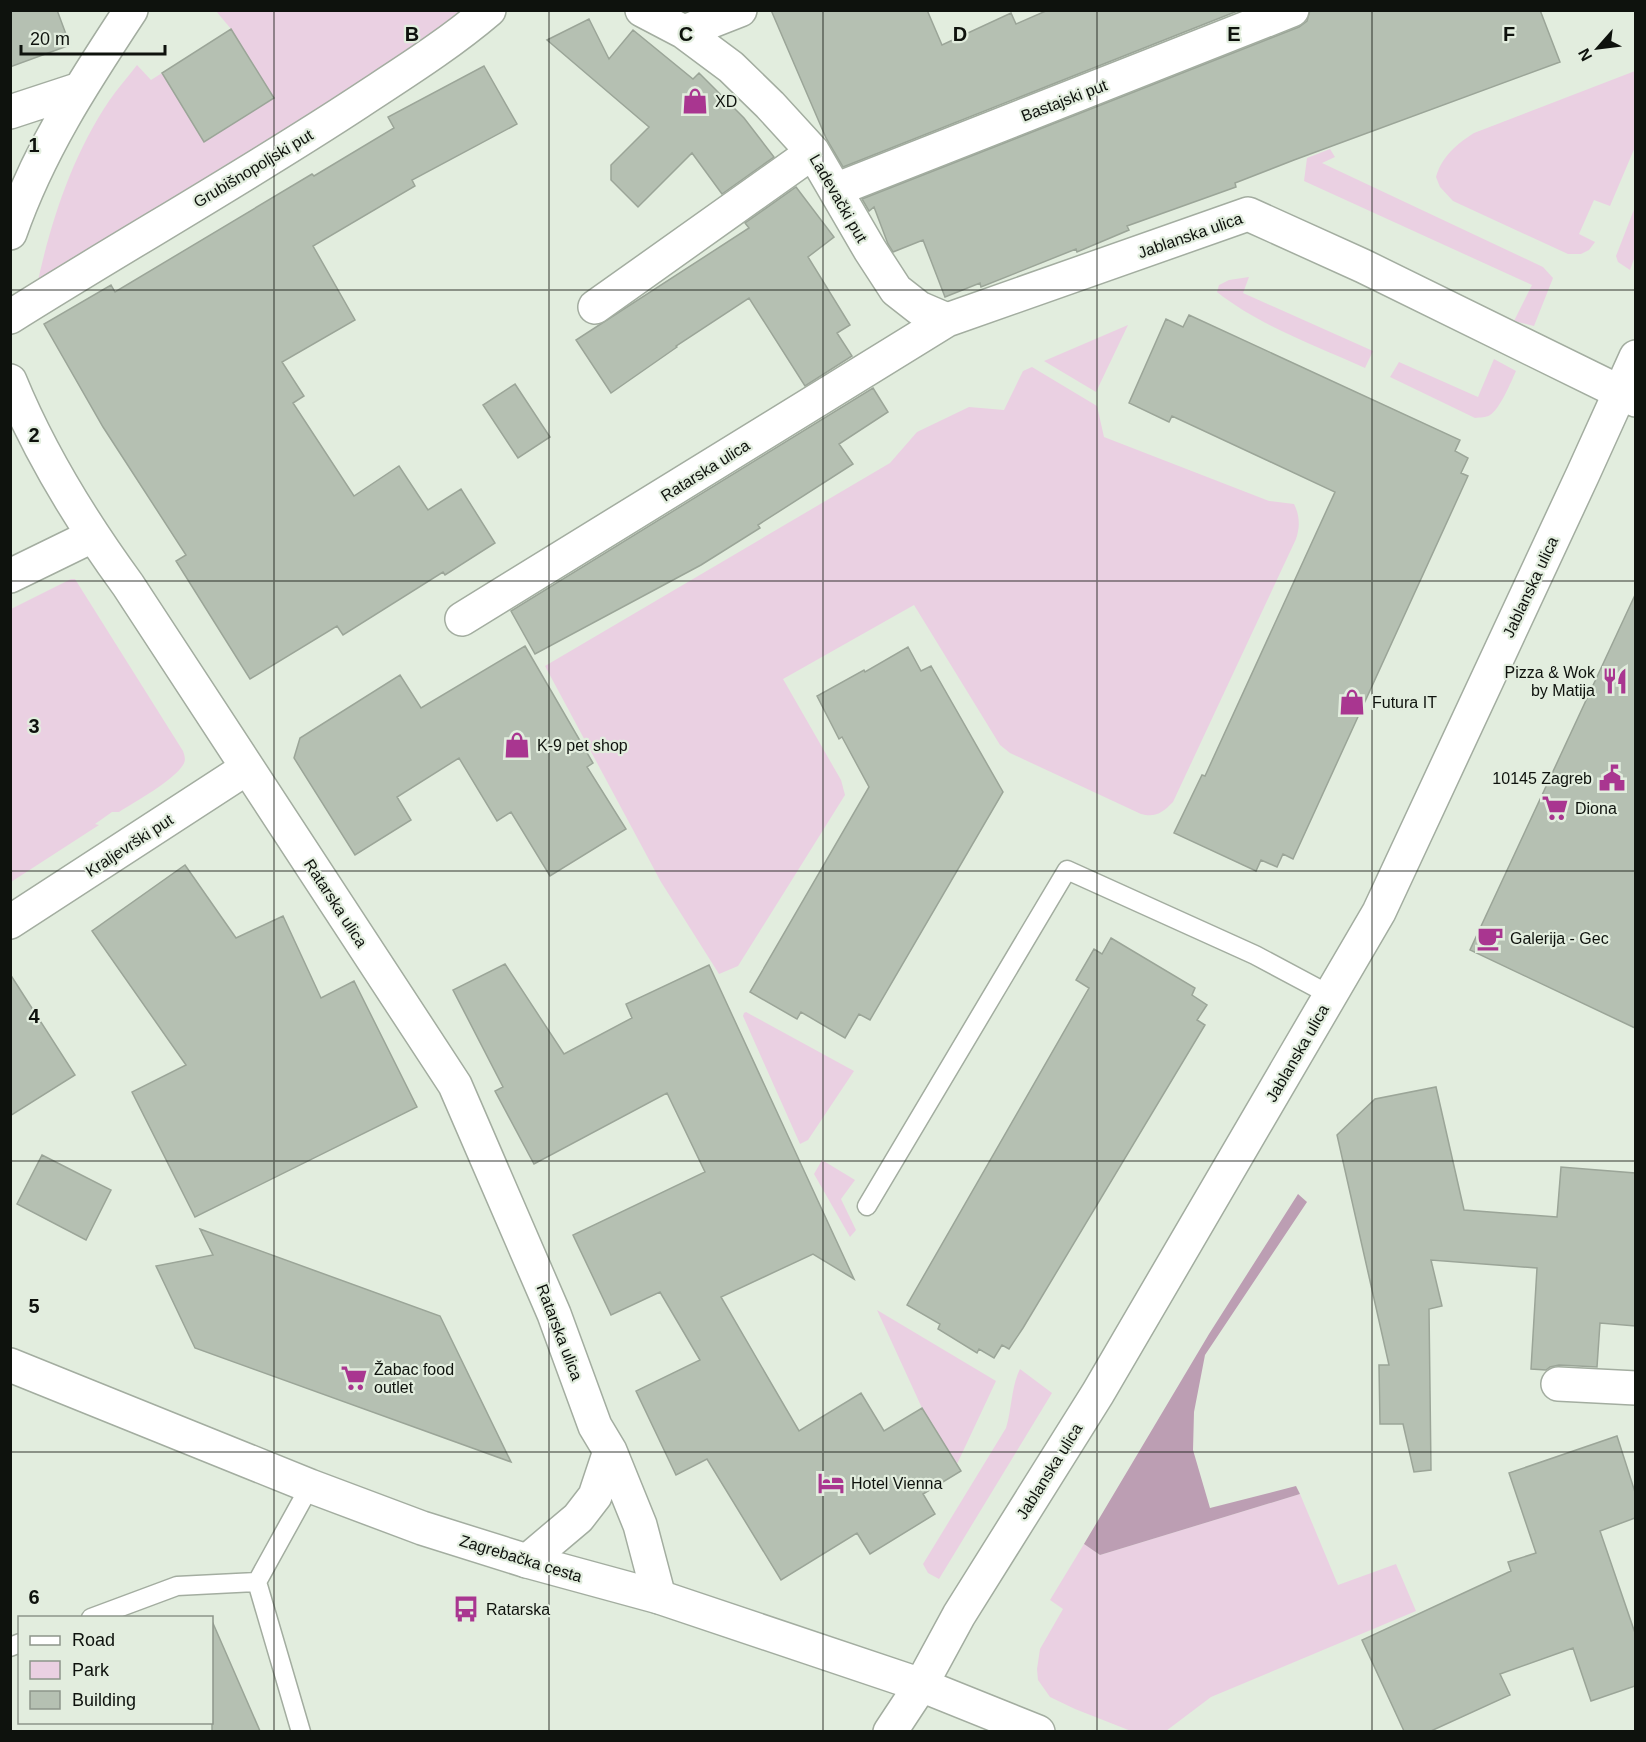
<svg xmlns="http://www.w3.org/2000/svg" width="1646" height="1742" font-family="Helvetica,sans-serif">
<rect width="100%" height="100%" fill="#e2edde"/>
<!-- green -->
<path fill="#ead0e2" d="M216 11H463L457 19 349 93 37 285C51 221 72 156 109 101 117 89 128 77 137 65L151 80 162 73 204 142 274 98 231 29Z
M1635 71V147L1610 206 1594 200 1579 234 1595 242 1589 250 1581 254H1568L1453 201 1440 187 1436 177C1442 156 1457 144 1474 133Z
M1330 149 1335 157 1322 163 1543 267 1553 278 1534 326 1514 321 1532 285 1304 181 1307 158Z
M1635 207V256L1630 270 1618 262 1616 256Z
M1249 277 1243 293 1373 351 1365 368C1315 345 1260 326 1217 292L1219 285 1229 280Z
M1128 325 1096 392 1044 361Z
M1494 359 1516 371C1511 382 1500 409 1490 415 1486 418 1480 417 1475 418L1390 377 1399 362 1478 397Z
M1032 367 1097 406 1104 437 1269 501 1294 504C1300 516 1300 527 1296 539L1173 802C1163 812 1156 818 1141 814L1010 753 1000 745 914 605 783 679 841 780 845 795 738 966 719 974 661 882 545 666 890 463 917 432 969 407 1004 410 1023 371Z
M71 579H75L183 751C185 757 186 760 183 765 173 781 136 801 119 812H112L95 824 99 825 11 882V609Z
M746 1012 854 1071 808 1140 800 1144 743 1016 744 1013Z
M822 1160 855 1180 841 1199 856 1230 850 1237 814 1174Z
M877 1310 996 1381 957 1464 922 1408Z
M1020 1369 1052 1393 939 1579 928 1573 923 1564 1006 1428C1012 1409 1011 1387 1020 1369Z
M1300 1494 1338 1585 1396 1564 1416 1611 1211 1697 1166 1731H1131L1075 1709 1050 1697 1038 1680 1037 1669 1040 1649 1063 1609 1050 1600 1084 1544 1100 1555Z"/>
<!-- forest -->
<path fill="#bc9eb3" d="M1298 1194 1307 1202 1205 1355 1194 1412 1193 1450 1210 1508 1296 1486 1300 1494 1100 1555 1084 1544 1209 1334Z"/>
<!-- building -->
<path fill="#b5c0b2" stroke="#9ba598" stroke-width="1.5" d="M10 10H57L70 45 10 67Z
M771 10H927L942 45 1011 13 1016 24 1048 10H1240L843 167 826 138Z
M1310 10H1540L1560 62 1294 160 1235 183 1236 187 1127 226 1129 230 1077 252 1076 249 981 287 980 283 945 297 923 240 893 252 888 244 874 207 869 211 862 199 1299 27 1307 21Z
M589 19 609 59 633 30 693 79 699 73 744 118 774 157 722 194 692 153 638 207 611 180V165L649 127 547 40Z
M231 29 274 98 204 142 162 73Z
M484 66 517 124 412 180 415 186 313 246 355 320 282 362 304 396 293 403 354 496 399 466 428 510 461 489 495 543 445 575 443 572 343 635 337 626 250 679 176 561 186 555 103 427 44 324 111 285 115 292 312 174 314 176 394 128 388 117Z
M796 187 834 237 808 257 850 325 837 333 852 356 805 386 749 298 676 346 677 347 611 393 576 340 749 228 745 223Z
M1189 315 1460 440 1455 451 1468 458 1461 473 1468 476 1293 859 1283 854 1277 867 1261 860 1256 871 1174 833 1202 775 1205 776 1335 492 1172 416 1169 422 1129 403 1166 319 1183 327Z
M515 384 550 437 518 458 483 405Z
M873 388 888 412 839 444 853 464 758 525 760 528 701 565 535 654 511 611Z
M1635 595V1028L1470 950Z
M525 646 593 763 587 767 626 829 550 876 511 812 497 821 459 758 397 797 411 820 355 855 294 758 300 738 400 675 421 708Z
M908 647 921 671 931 666 1003 792 870 1020 859 1014 845 1038 801 1012 797 1019 750 992 869 787 842 737 839 739 817 696 864 670 865 672Z
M185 865 236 938 283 916 321 998 354 981 417 1107 195 1217 132 1092 186 1065 92 931Z
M1111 938 1195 988 1192 995 1207 1005 1197 1020 1205 1025 1023 1328 1009 1349 1002 1345 994 1358 979 1349 977 1353 938 1329 940 1324 907 1305 1089 988 1076 980 1094 949 1102 954Z
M505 964 564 1054 632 1018 626 1004 709 965 854 1279 813 1254 721 1297 799 1431 861 1393 884 1431 922 1408 961 1471 923 1494 935 1514 870 1554 857 1533 781 1580 707 1459 676 1475 636 1391 700 1360 660 1292 611 1315 573 1235 705 1172 667 1093 534 1164 495 1091 503 1087 453 990Z
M10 974 75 1075 10 1116Z
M1436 1087 1464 1210 1557 1217 1561 1167 1635 1173V1326L1600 1323 1597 1367 1559 1365 1550 1367 1546 1370 1531 1369 1537 1268 1431 1260 1442 1306 1429 1309 1431 1470 1414 1472 1403 1424H1380L1379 1365H1389L1337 1135 1375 1099Z
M42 1155 111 1190 86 1240 17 1204Z
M200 1229 440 1316 511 1462 195 1348 156 1266 213 1255Z
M1617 1436 1635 1492V1518L1600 1531 1635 1633V1686L1591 1701 1573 1648 1500 1674 1510 1695 1431 1731H1404L1362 1640 1511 1571 1508 1562 1536 1553 1509 1473Z
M212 1621 260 1731H212Z"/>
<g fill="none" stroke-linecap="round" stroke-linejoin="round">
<!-- service casing -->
<g stroke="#a3ada0" stroke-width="21">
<path id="service" d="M867 1206 1067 870 1255 955 1330 995
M257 1582 301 1732
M91 1618 177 1586 257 1582 310 1486
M10 1647 20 1643"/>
</g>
<!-- minor casing -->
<g stroke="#a3ada0" stroke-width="36">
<path id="minor" d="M642 10 684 32 731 67 770 105 813 152 870 250 896 290 919 308 947 320
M684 32 740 10
M10 112 80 89
M835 190 1292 10
M10 233C39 150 83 83 131 10
M595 307 813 152
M10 317C126 244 245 177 359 102 403 73 448 45 489 10
M10 381C40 454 82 522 128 585L455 1085 554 1314 595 1426 610 1451 640 1525 659 1597
M10 576 92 536
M462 619 947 320 1248 214 1363 266 1636 400
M10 922 247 768
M1558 1384 1636 1388
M527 1561 578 1518 595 1496 610 1451"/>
</g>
<!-- tertiary casing -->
<g stroke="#a3ada0" stroke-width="36">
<path id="tertiary" d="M10 1365 310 1486 422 1528 527 1561 659 1597 921 1685 959 1615 1098 1393 1379 912 1583 474 1636 357"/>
</g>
<!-- secondary casing -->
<g stroke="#a3ada0" stroke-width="36">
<path id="secondary" d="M890 1732 921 1685 1038 1732"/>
</g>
<!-- service -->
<use href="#service" stroke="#fff" stroke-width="18"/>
<!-- minor -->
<use href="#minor" stroke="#fff" stroke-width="33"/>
<!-- tertiary -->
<use href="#tertiary" stroke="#fff" stroke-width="33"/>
<!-- secondary -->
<use href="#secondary" stroke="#fff" stroke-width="33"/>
</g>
<!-- grid -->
<path fill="none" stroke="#0e120d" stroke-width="1.5" stroke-opacity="0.55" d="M274 10V1732M549 10V1732M823 10V1732M1097 10V1732M1372 10V1732M10 290H1636M10 581H1636M10 871H1636M10 1161H1636M10 1452H1636"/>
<!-- icons -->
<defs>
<g id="shop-bare" transform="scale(2.07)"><path d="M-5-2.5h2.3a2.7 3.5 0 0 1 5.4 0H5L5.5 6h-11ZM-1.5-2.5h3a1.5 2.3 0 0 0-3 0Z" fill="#a93690" stroke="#e2edde" stroke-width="2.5" paint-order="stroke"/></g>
<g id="restaurant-bare" transform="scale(2.07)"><path d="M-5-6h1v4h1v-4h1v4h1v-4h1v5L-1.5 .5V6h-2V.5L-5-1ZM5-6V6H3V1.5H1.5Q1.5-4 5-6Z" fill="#a93690" stroke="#e2edde" stroke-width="2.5" paint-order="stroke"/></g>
<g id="civic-bare" transform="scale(2.07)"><path d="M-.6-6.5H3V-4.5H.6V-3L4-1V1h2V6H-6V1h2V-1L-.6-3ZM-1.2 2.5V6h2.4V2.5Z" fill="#a93690" stroke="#e2edde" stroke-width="2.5" paint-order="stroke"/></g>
<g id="supermarket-bare" transform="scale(2.07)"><path d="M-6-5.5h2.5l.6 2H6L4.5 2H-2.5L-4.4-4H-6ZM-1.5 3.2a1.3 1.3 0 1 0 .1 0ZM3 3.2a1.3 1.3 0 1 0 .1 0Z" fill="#a93690" stroke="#e2edde" stroke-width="2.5" paint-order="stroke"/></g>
<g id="cafe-bare" transform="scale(2.07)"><path d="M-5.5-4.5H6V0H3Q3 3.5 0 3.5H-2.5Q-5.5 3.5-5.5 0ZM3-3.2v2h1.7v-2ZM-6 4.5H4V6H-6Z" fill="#a93690" stroke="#e2edde" stroke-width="2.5" paint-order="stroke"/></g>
<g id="hotel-bare" transform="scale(2.07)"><path d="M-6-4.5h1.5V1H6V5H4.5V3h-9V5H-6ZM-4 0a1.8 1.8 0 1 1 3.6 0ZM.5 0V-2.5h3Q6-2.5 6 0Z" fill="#a93690" stroke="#e2edde" stroke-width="2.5" paint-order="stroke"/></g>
<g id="bus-bare" transform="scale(2.07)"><path d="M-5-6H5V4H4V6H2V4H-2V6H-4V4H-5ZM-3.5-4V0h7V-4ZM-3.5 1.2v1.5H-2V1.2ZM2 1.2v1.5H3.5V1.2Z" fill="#a93690" stroke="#e2edde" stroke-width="2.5" paint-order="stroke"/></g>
</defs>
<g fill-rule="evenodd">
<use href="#shop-bare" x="695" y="101"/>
<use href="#restaurant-bare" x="1615" y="681"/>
<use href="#shop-bare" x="1352" y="702"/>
<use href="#shop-bare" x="517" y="745"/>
<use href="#civic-bare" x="1612" y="778"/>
<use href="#supermarket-bare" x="1555" y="808"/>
<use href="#cafe-bare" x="1490" y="938"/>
<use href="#supermarket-bare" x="354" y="1378"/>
<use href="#hotel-bare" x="831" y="1483"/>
<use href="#bus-bare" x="466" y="1609"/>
</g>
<g text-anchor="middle" stroke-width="4.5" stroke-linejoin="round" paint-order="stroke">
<!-- street labels -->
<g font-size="16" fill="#0e120d" stroke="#e2edde">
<text transform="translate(1064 100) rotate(-21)" y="6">Bastajski put</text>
<text transform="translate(253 168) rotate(-31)" y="6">Grubišnopoljski put</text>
<text transform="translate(839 198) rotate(60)" y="6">Ladevački put</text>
<text transform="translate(1190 235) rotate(-19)" y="6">Jablanska ulica</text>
<text transform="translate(705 470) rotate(-32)" y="6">Ratarska ulica</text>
<text transform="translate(1530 587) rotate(-65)" y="6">Jablanska ulica</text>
<text transform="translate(129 845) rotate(-33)" y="6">Kraljevrški put</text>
<text transform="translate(336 903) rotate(57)" y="6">Ratarska ulica</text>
<text transform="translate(1297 1053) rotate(-60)" y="6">Jablanska ulica</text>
<text transform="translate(560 1332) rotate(69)" y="6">Ratarska ulica</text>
<text transform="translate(1049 1471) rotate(-58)" y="6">Jablanska ulica</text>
<text transform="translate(521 1558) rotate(17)" y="6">Zagrebačka cesta</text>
</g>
<!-- poi labels -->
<g font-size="16" fill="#0e120d" stroke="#e2edde" text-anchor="start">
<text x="715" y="107">XD</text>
<text x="1595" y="678" text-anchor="end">Pizza &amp; Wok<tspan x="1595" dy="18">by Matija</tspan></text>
<text x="1372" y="708">Futura IT</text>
<text x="537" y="751">K-9 pet shop</text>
<text x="1592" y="784" text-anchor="end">10145 Zagreb</text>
<text x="1575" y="814">Diona</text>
<text x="1510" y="944">Galerija - Gec</text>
<text x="374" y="1375">Žabac food<tspan x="374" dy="18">outlet</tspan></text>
<text x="851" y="1489">Hotel Vienna</text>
<text x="486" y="1615">Ratarska</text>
</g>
</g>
<g font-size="20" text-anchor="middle" font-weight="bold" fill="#0e120d" stroke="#e2edde" stroke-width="4.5" stroke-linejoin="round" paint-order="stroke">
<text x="412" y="41">B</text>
<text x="686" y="41">C</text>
<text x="960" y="41">D</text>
<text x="1234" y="41">E</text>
<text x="1509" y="41">F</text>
<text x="34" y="152">1</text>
<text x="34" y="442">2</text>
<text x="34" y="733">3</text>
<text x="34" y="1023">4</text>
<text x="34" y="1313">5</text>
<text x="34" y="1604">6</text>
</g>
<!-- border -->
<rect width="1646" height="1742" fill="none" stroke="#0e120d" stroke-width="24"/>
<!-- legend -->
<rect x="18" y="1616" width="195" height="108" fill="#e2edde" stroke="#8d958a" stroke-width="1.5"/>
<rect x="30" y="1636" width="30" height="9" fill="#ffffff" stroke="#8d958a" stroke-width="1.5"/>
<text x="72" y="1646" font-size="18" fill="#0e120d">Road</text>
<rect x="30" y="1661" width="30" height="18" fill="#ead0e2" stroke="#8d958a" stroke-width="1.5"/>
<text x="72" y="1676" font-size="18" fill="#0e120d">Park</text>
<rect x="30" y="1691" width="30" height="18" fill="#b5c0b2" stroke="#8d958a" stroke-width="1.5"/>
<text x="72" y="1706" font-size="18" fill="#0e120d">Building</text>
<!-- north arrow -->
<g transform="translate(1598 48) rotate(242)" stroke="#e2edde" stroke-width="4.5" paint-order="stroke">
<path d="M0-4.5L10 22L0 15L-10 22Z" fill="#0e120d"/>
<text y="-9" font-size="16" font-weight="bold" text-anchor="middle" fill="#0e120d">N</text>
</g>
<!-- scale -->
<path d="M21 45v9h144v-9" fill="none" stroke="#0e120d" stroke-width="3"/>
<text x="30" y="45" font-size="18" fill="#0e120d" stroke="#e2edde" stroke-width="4.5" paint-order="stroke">20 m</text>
</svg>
